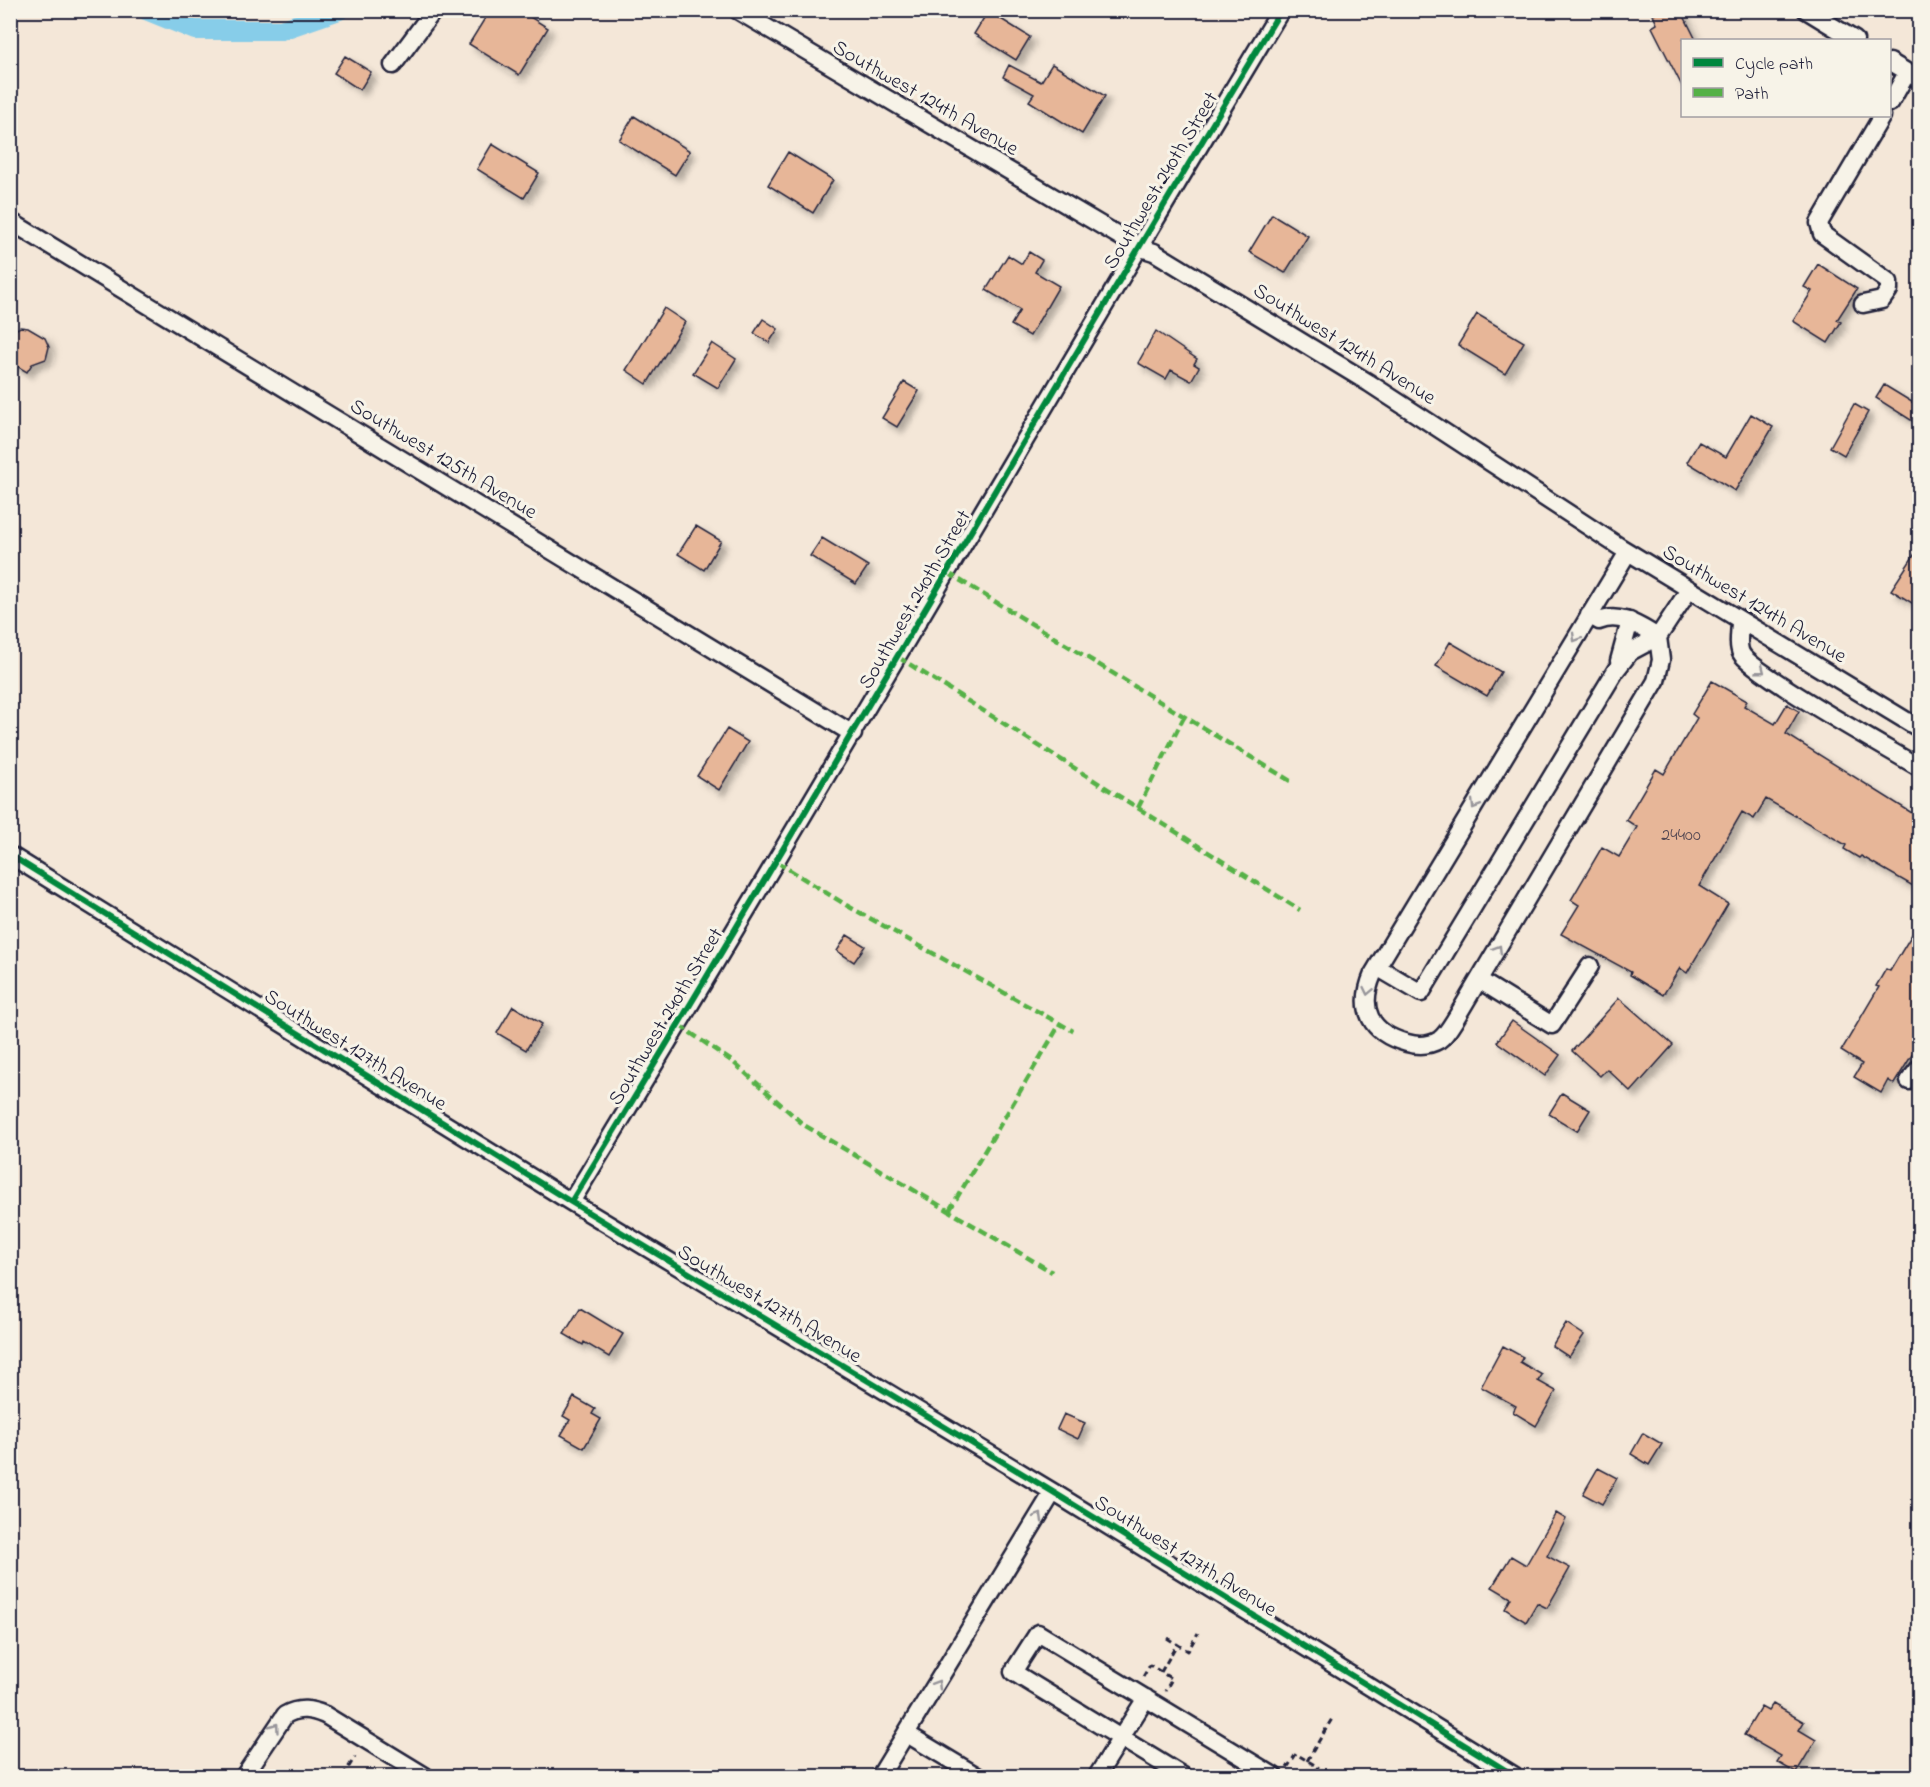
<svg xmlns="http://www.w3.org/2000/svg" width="1930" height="1787" font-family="'Indie Flower',sans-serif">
<defs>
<filter id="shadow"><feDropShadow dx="5.5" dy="5.5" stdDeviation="3" flood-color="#0004"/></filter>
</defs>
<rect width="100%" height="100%" fill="#f4e7d8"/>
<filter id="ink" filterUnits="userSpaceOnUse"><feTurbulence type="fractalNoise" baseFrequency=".0167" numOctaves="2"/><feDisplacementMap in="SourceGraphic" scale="12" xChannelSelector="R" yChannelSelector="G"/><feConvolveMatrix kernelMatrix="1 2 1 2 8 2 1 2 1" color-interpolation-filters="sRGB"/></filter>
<g filter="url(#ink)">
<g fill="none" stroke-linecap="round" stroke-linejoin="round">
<!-- canal -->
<path stroke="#87cde9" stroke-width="20" d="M146 10 195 30H281L339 10"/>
</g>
<!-- building -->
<path fill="#e7b698" stroke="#22223b" stroke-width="1.5" filter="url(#shadow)" d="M490 10H519L548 28 519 75 469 44Z
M1662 10H1681L1696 40H1683V88L1652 27 1657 24 1653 15Z
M988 11 1030 37 1016 60 974 34Z
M345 56 371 72 360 90 334 73Z
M1052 64 1105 96 1082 134 1029 101 1034 94 1003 77 1009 65 1041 82Z
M634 116 690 151 675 175 619 140Z
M492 144 539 173 524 198 477 169Z
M788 152 833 180 813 213 768 185Z
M1272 214 1308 236 1285 273 1249 252Z
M1029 252 1042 260 1035 272 1059 286 1030 336 1011 325 1020 310 986 290 1008 255 1022 264Z
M1818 264 1857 289 1837 320 1841 322 1828 343 1793 321 1812 291 1804 287Z
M664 308 685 322 647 384 626 370Z
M1477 314 1524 342 1505 374 1458 345Z
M763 319 778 329 769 343 754 333Z
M20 327 28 328 45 338 49 347 46 359 32 364 27 372 10 362V333Z
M1156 331 1197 359 1194 364 1199 367 1191 381 1171 370 1166 379 1138 363Z
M712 343 736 359 718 388 693 373Z
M904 382 919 391 897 427 882 418Z
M1884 385 1920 407V414L1914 422 1876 398Z
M1854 404 1868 412 1844 455 1830 447Z
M1751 414 1773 427 1735 491 1687 462 1699 442 1726 457Z
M696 526 721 541 704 570 678 554Z
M822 538 868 566 856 584 810 556Z
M1920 546V608L1891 590Z
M1450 642 1501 672 1487 696 1436 666Z
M1712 681 1747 701 1744 706 1775 724 1787 704 1799 711 1786 734 1920 818V890L1861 856 1859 858 1844 849 1846 845 1766 799 1754 819 1742 812 1699 886 1728 904 1687 973 1680 968 1663 995 1630 975 1631 972 1561 934 1579 905 1571 900 1602 847 1619 857 1637 827 1626 820 1656 769 1664 774 1697 718 1692 714Z
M727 729 748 742 719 790 697 776Z
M1920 921V1042L1894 1084 1888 1080 1881 1093 1854 1077 1862 1064 1841 1051 1879 987 1876 986 1886 969 1890 971Z
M847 935 865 946 854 962 837 951Z
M1619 998 1673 1045 1631 1092 1607 1069 1600 1076 1572 1051Z
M513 1006 542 1024 526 1050 497 1033Z
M1512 1021 1560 1055 1545 1076 1497 1042Z
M1562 1093 1590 1110 1577 1131 1549 1114Z
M580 1308 623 1334 609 1357 584 1342 583 1345 564 1334Z
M1566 1323 1584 1335 1569 1357 1552 1346Z
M1503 1346 1523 1357 1520 1362 1542 1375 1538 1381 1556 1391 1536 1426 1513 1412 1516 1406 1481 1387Z
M574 1397 595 1409 592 1414 601 1419 584 1448 561 1435 570 1420 563 1416Z
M1064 1414 1085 1423 1078 1439 1057 1429Z
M1643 1433 1662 1444 1649 1465 1631 1454Z
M1598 1468 1617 1478 1602 1504 1583 1494Z
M1556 1513 1566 1519 1547 1556 1570 1568 1547 1608 1537 1603 1526 1622 1505 1609 1511 1598 1492 1587 1511 1556 1526 1565Z
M1773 1704 1804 1722 1799 1730 1816 1740 1796 1773 1777 1762 1781 1756 1744 1735 1761 1707 1768 1711Z"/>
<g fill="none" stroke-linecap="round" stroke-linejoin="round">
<!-- minor casing -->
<g stroke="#22223b" stroke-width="21">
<path id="minor" d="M737 10 1138 247 1154 252 1369 383 1620 547 1920 729
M1806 10 1855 40
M1890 62 1920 80
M393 65 434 10
M1890 103 1907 73
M10 221 853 734
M1863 304 1882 300 1889 290V282L1822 234 1819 223 1882 116
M1628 552 1373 974C1358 1009 1370 1033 1407 1043 1418 1046 1429 1046 1439 1040 1446 1035 1451 1026 1456 1018L1656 681 1661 660 1658 637 1689 590
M1589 615 1599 621C1620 612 1639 626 1658 637
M1740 621C1740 630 1737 645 1741 653 1750 672 1892 751 1920 768
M1619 661 1630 621
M10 855 571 1202 1053 1492 1515 1776
M1377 967 1421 993 1616 670 1630 652 1658 637
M1479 980 1552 1025 1590 966
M1909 1081 1920 1067
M571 1202C812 807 1042 406 1281 10
M907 1734 977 1776
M244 1776 285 1715C299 1707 311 1709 325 1715L425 1776
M880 1776 1053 1492
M1097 1776 1146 1698
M1183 1776 1013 1672 1038 1633 1274 1776"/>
</g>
<!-- path -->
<path stroke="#22223b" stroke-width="3" stroke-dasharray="6 4.5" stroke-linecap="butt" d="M1167 1638 1188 1651 1198 1633
M1161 1672 1177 1644
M1143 1677 1150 1665 1172 1679 1165 1691
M1307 1761 1333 1717
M1287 1768 1296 1754 1318 1767 1312 1776
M343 1776 355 1757"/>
<!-- minor -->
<use href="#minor" stroke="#f7f3e8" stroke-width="16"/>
<!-- quiet -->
<path stroke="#55b146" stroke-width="4.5" stroke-dasharray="9 4.5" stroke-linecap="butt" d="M948 573 1292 782
M898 657 1300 910
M1138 808 1184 717
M777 862 846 905 1073 1031
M679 1025 733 1062 804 1125 1052 1272
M949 1211 1060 1024"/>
<!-- cycleway casing -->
<g stroke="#f7f3e8" stroke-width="10">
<path id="cycleway" d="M10 855 571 1202 1053 1492 1515 1776
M571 1202C812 807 1042 406 1281 10"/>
</g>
<!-- cycleway -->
<use href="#cycleway" stroke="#00873e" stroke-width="6"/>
</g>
<!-- one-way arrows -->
<defs><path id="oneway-chevron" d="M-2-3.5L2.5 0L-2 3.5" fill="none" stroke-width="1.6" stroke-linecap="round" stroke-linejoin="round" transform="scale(1.5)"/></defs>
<g stroke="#97959a">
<use href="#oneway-chevron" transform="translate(1576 638) rotate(121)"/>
<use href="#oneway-chevron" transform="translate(1761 670) rotate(38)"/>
<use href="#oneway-chevron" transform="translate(1475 805) rotate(121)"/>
<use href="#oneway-chevron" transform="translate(1498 949) rotate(-59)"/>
<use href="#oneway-chevron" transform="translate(1368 991) rotate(102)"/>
<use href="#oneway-chevron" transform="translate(1039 1517) rotate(-60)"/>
<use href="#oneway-chevron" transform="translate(937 1684) rotate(-59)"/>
<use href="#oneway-chevron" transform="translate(275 1727) rotate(-54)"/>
</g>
</g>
<g text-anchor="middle" stroke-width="6" stroke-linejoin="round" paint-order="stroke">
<!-- number labels -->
<g font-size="18" fill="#534752">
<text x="1681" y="840">24400</text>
</g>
<!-- street labels -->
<g font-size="21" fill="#22223b" stroke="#f7f3e8">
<text transform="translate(926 97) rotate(30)" y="7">Southwest 124th Avenue</text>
<text transform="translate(1160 180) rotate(-59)" y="7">Southwest 240th Street</text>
<text transform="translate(1345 343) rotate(32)" y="7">Southwest 124th Avenue</text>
<text transform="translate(444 458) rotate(31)" y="7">Southwest 125th Avenue</text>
<text transform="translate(914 599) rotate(-60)" y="7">Southwest 240th Street</text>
<text transform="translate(1755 603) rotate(31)" y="7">Southwest 124th Avenue</text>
<text transform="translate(665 1016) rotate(-59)" y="7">Southwest 240th Street</text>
<text transform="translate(356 1049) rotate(32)" y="7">Southwest 127th Avenue</text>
<text transform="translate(770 1303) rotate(31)" y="7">Southwest 127th Avenue</text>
<text transform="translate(1186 1555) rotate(32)" y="7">Southwest 127th Avenue</text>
</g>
</g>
<!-- margin -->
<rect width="1930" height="1787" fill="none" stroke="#f7f3e8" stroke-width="36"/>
<rect x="18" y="18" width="1894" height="1751" fill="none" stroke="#22223b" stroke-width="2" filter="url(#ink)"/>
<!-- legend -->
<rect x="1681" y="39" width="210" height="78" fill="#f7f3e8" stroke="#a29fa3" stroke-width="1.5"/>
<rect x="1693" y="58" width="30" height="9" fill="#00873e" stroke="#a29fa3" stroke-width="1.5"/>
<text x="1735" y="69" font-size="18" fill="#22223b">Cycle path</text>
<rect x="1693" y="88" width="30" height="9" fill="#55b146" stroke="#a29fa3" stroke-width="1.5"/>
<text x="1735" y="99" font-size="18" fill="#22223b">Path</text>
</svg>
